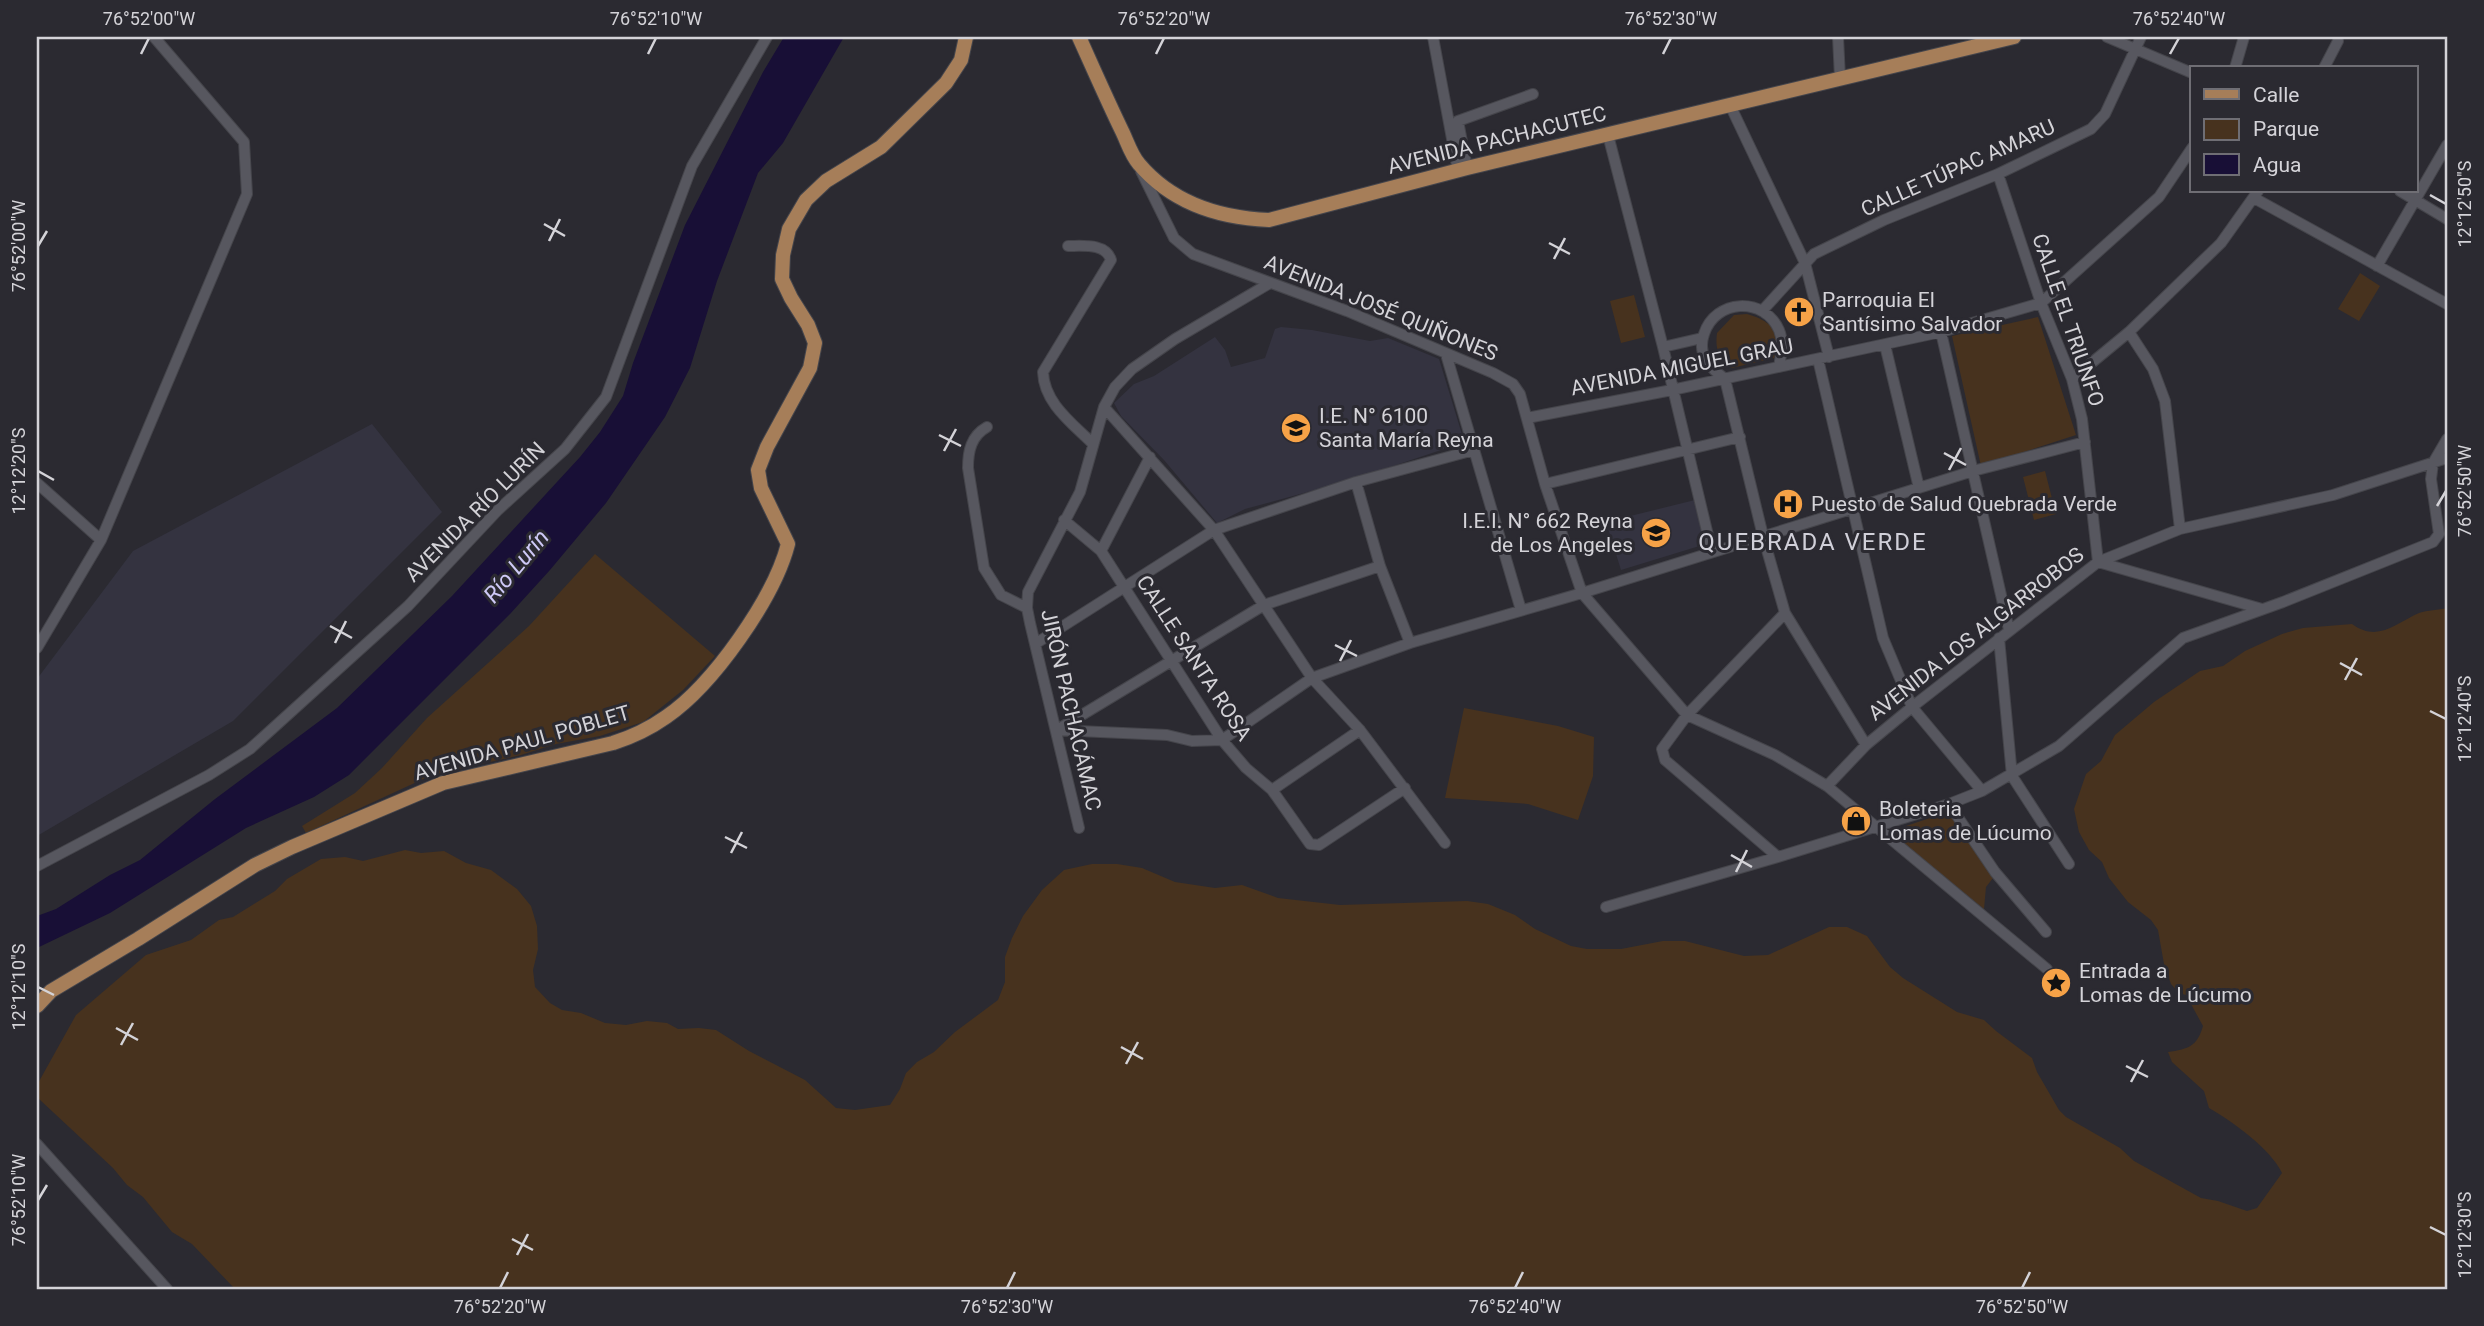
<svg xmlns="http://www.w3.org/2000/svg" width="2484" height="1326" font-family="Roboto,sans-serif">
<rect width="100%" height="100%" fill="#2b2a31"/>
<!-- built -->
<path fill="#343340" d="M1281 327 1312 330 1370 341 1388 338 1439 359 1464 441 1462 445 1445 440 1444 449 1348 481 1245 509 1217 523 1164 460 1121 416 1114 403 1134 384 1154 376 1215 337 1225 350 1231 367 1265 358 1275 329Z
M372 424 442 512 233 721 37 836V679L133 551Z
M1792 491 1798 512 1783 516 1778 495Z
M1695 500 1706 544 1621 570 1606 522Z"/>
<!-- green -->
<path fill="#47321e" d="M2360 273 2380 286 2359 321 2338 309Z
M1634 295 1645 337 1621 343 1610 301Z
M1747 314C1769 320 1786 333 1774 358L1732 368C1718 360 1715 348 1717 333L1734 315Z
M2038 317 2076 435 1981 466 1952 336Z
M2045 471 2056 514 2034 520 2023 477Z
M595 554 715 656 683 690 643 722 600 736 556 744 521 755 432 775 306 833 302 826 355 793 382 768 427 718 529 626Z
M2447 608V1289H235L192 1244 172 1232 143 1197 127 1185 113 1168 39 1099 37 1085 76 1015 146 955 191 940 219 920 233 917 275 891 287 879 321 859 345 857 363 861 405 850 421 853 444 851 466 863 491 870 517 889 531 906 537 926 538 949 533 970 535 987 550 1003 562 1010 581 1013 605 1023 626 1025 647 1021 667 1023 678 1029 699 1028 716 1030 749 1051 805 1080 836 1108 855 1110 890 1105 900 1089 906 1073 917 1062 934 1052 955 1032 998 1000 1005 982V957L1012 938 1023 916 1042 890 1064 870 1092 864H1117L1142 868 1175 882 1215 888 1242 885 1278 898 1340 905 1467 901 1488 904 1515 915 1535 929 1571 946 1587 949H1621L1663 941H1685L1744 956 1768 955 1829 927H1847L1867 936 1890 967 1903 978 1957 1012 1984 1020 1996 1031 2032 1058 2037 1072 2059 1110 2066 1117 2120 1148 2134 1161 2201 1198 2218 1201 2247 1211 2257 1208 2282 1173C2270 1148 2233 1122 2209 1108L2204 1091 2172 1062 2168 1052C2188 1049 2197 1047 2203 1026L2186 995 2179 993 2171 984 2164 964 2158 930 2151 920 2128 902 2109 878 2102 862 2089 850 2079 832 2074 809 2086 774 2101 761 2115 735 2154 702 2200 671 2223 666 2245 651 2282 634 2303 628 2352 624C2378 643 2396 623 2419 613 2428 610 2438 610 2447 608Z
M1464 708 1558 726 1594 737 1593 776 1578 820 1528 804 1445 798Z
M1951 811 1993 878 1986 887 1984 909 1892 835 1894 830Z"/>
<!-- water -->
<path fill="#180f36" d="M784 37H844L783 143 758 173 717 281 690 368 665 417 606 503 550 570 510 614 349 775 314 797 246 828 110 913 37 948V916L56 909 110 875 140 860 215 799 337 708 452 596 580 457 600 432 623 396 633 363 685 225 763 72Z"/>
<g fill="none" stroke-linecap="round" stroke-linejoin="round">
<!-- minor casing -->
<g stroke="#45454b" stroke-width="12">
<path id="minor" d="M1433 37 1458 171
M1838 37 1840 78
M2107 37 2192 73
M2235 68 2244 37
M2324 68 2338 41
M1730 105 1805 263 1829 357
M1608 135 1663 347 1712 552
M1467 168 1458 121 1533 94
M1141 171 1174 238 1193 254 1347 311 1493 373 1513 384 1520 394 1545 484 1582 593 1687 715 1775 755 1827 786 2047 969
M1998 174 2041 303 2072 379 2082 419 2098 562 2262 609
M2400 191 2447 219
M2254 198 2447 304
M1068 246C1083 246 1106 243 1111 260L1043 372C1044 403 1072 423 1093 444
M2377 266 2447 145
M1762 311 1814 254 1884 220 1998 174 2091 129 2105 114 2141 37
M1941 332 2009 630
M2129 332 2153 369 2165 401 2180 529
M1885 345 1919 488
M1663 347 1702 338
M1446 354 1521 610
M1818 359 1883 638 1912 707 1982 791
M1779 367C1781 355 1784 342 1779 330 1764 296 1715 299 1704 334 1701 343 1701 352 1706 360 1710 368 1718 373 1725 379L1763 536 1785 613 1866 745
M2072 379 2129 332 2221 243 2258 191
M1104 407 1214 530 1312 678 1360 730 1445 843
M1527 418 1672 390 1941 332 2041 303 2159 197 2192 148
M987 427C971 436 968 451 968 468L984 568 1001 595 1027 608
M1356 482 1380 566 1410 643
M37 483 101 540
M1545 484 1740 437
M1064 520 1101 551 1222 740 1246 768 1272 790 1310 844 1319 845 1405 788
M1101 551 1150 457
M1999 638 2012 776 2069 864
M1035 644 1214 530 1356 482 1474 450
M37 648 101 540 247 194 244 142 154 37
M1056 730 1167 735 1192 741 1222 740 1312 678 1410 643 1582 593 1973 471 2085 442
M1057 730 1264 605 1380 566
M1827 786 1866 745 1912 707 2098 562 2180 529 2333 495 2447 458
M1272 790 1360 730
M1949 804 1995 872 2046 932
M1079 828 1030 623 1027 608 1028 592 1080 492 1104 407 1115 387 1132 369 1175 339 1270 283
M1778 857 1665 760 1662 749 1687 715 1785 613
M37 866 209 775 250 749 408 606 498 510 565 449 606 397 692 166 767 37
M1606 907 1778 857 1949 804 1982 791 2059 746 2183 638 2283 602 2433 542 2439 534 2431 479 2433 463 2447 439
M37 1144 167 1289"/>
</g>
<!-- major casing -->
<g stroke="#45454b" stroke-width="16">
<path id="major" d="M1079 37C1093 68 1107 100 1122 131 1127 141 1131 155 1139 164 1172 203 1220 218 1269 220L1467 168 2014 37
M37 1006 51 991 138 939 255 865 292 847 443 783 613 743C632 737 649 729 666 717 713 685 774 598 788 544L761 488 758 470 767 447 810 368 815 343 808 325 791 298 782 279 783 255 789 229 806 200 826 181 881 147 946 83 961 60 966 37"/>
</g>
<!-- minor -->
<use href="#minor" stroke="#57575f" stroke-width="10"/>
<!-- major -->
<use href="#major" stroke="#a67e59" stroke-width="14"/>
</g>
<!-- ticks -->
<path fill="none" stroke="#d4d3d8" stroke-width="2.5" d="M141 54 149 38M648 54 656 38M1156 54 1164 38M1663 54 1671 38M2170 54 2179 38M2430 195 2446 204M544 224 565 236M549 241 560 219M1549 243 1570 254M38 246 47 231M1554 259 1565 238M939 435 961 446M944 451 956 429M1944 453 1966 465M1949 470 1961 448M38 471 54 480M2437 506 2446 491M330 626 352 638M335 643 346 621M1335 645 1357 656M1340 661 1351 640M2340 663 2362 675M2345 680 2357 658M2430 711 2446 719M725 837 747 848M731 853 742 832M1731 855 1752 867M1736 872 1747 850M38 987 54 995M116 1028 138 1040M121 1045 133 1023M1121 1047 1143 1059M1126 1064 1138 1042M2126 1066 2148 1077M2131 1082 2143 1060M38 1200 47 1185M2430 1227 2446 1235M512 1239 533 1250M517 1255 528 1234M500 1288 508 1272M1007 1288 1015 1272M1515 1288 1523 1272M2022 1288 2030 1272"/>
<!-- icons -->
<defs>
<g id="church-disc" transform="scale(1.575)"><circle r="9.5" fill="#f6a247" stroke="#2b2a31"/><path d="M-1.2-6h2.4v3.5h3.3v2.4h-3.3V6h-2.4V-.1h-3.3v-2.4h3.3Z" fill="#111"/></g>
<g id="school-disc" transform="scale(1.575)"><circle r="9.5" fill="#f6a247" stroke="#2b2a31"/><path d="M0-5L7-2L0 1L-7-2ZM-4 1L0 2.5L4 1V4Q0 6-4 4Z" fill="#111"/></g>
<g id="hospital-disc" transform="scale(1.575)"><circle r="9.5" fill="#f6a247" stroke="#2b2a31"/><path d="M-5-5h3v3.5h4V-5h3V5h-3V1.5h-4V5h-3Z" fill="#111"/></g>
<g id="shop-disc" transform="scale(1.575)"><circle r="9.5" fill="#f6a247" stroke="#2b2a31"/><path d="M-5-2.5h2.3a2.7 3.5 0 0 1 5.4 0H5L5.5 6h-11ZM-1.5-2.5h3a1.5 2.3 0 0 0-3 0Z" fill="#111"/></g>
<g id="sight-disc" transform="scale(1.575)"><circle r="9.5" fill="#f6a247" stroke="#2b2a31"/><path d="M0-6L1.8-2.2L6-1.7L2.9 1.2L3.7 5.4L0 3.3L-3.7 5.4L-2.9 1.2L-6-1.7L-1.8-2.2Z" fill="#111"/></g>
</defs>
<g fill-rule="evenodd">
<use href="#church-disc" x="1799" y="312"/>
<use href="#school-disc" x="1296" y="428"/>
<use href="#hospital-disc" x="1788" y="504"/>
<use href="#school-disc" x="1656" y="533"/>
<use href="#shop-disc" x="1856" y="821"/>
<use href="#sight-disc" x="2056" y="983"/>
</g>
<g text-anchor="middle" stroke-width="6" stroke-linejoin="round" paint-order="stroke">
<!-- street labels -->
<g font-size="21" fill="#d4d3d8" stroke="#2b2a31">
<text transform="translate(1497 140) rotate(-14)" y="7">AVENIDA PACHACUTEC</text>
<text transform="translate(1958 168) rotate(-24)" y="7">CALLE TÚPAC AMARU</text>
<text transform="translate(1381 308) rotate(22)" y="7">AVENIDA JOSÉ QUIÑONES</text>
<text transform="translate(2068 320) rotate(71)" y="7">CALLE EL TRIUNFO</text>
<text transform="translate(1682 367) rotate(-11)" y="7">AVENIDA MIGUEL GRAU</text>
<text transform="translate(475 512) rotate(-45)" y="7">AVENIDA RÍO LURÍN</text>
<text transform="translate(1976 634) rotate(-38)" y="7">AVENIDA LOS ALGARROBOS</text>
<text transform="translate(1194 658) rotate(57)" y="7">CALLE SANTA ROSA</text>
<text transform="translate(1071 710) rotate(77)" y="7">JIRÓN PACHACÁMAC</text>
<text transform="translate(522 743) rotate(-16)" y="7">AVENIDA PAUL POBLET</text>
</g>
<!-- poi labels -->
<g font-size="21" fill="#d4d3d8" stroke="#2b2a31" text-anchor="start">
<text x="1822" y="307">Parroquia El<tspan x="1822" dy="24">Santísimo Salvador</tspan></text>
<text x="1319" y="423">I.E. N° 6100<tspan x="1319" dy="24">Santa María Reyna</tspan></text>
<text x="1811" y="511">Puesto de Salud Quebrada Verde</text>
<text x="1633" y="528" text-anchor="end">I.E.I. N° 662 Reyna<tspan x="1633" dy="24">de Los Angeles</tspan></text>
<text x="1879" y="816">Boleteria<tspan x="1879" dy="24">Lomas de Lúcumo</tspan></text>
<text x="2079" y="978">Entrada a<tspan x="2079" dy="24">Lomas de Lúcumo</tspan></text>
</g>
<!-- water labels -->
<g font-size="23" font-style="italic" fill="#cec9f6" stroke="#2b2a31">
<text transform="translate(516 566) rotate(-50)" y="8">Río Lurín</text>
</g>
<!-- quarter labels -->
<g font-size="24" letter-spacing="2" fill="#d1d0d9" stroke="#2b2a31">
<text x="1813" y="550">QUEBRADA VERDE</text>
</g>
</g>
<!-- border -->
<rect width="2484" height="1326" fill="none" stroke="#2b2a31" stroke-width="77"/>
<!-- legend -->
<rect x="2190" y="66" width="228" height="126" fill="#2b2a31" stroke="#6f6e74" stroke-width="2"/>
<rect x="2204" y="89" width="35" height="10" fill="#a67e59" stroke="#6f6e74" stroke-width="2"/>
<text x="2253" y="102" font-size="21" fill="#d4d3d8">Calle</text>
<rect x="2204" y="119" width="35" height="21" fill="#47321e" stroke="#6f6e74" stroke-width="2"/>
<text x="2253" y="136" font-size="21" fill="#d4d3d8">Parque</text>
<rect x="2204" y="154" width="35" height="21" fill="#180f36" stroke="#6f6e74" stroke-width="2"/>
<text x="2253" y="172" font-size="21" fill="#d4d3d8">Agua</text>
<rect x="38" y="38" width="2408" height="1250" fill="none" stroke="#d4d3d8" stroke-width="2.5"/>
<g font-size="18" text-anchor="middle" fill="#d4d3d8">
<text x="149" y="25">76°52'00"W</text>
<text x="656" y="25">76°52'10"W</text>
<text x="1164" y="25">76°52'20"W</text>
<text x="1671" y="25">76°52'30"W</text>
<text x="2179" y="25">76°52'40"W</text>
<text transform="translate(2465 204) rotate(-90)" y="6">12°12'50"S</text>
<text transform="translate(19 246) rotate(-90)" y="6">76°52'00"W</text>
<text transform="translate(19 471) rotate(-90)" y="6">12°12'20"S</text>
<text transform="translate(2465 491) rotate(-90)" y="6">76°52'50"W</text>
<text transform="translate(2465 719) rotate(-90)" y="6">12°12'40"S</text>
<text transform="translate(19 987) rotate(-90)" y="6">12°12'10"S</text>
<text transform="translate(19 1200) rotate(-90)" y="6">76°52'10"W</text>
<text transform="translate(2465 1235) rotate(-90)" y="6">12°12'30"S</text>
<text x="500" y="1313">76°52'20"W</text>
<text x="1007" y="1313">76°52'30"W</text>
<text x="1515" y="1313">76°52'40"W</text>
<text x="2022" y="1313">76°52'50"W</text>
</g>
</svg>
